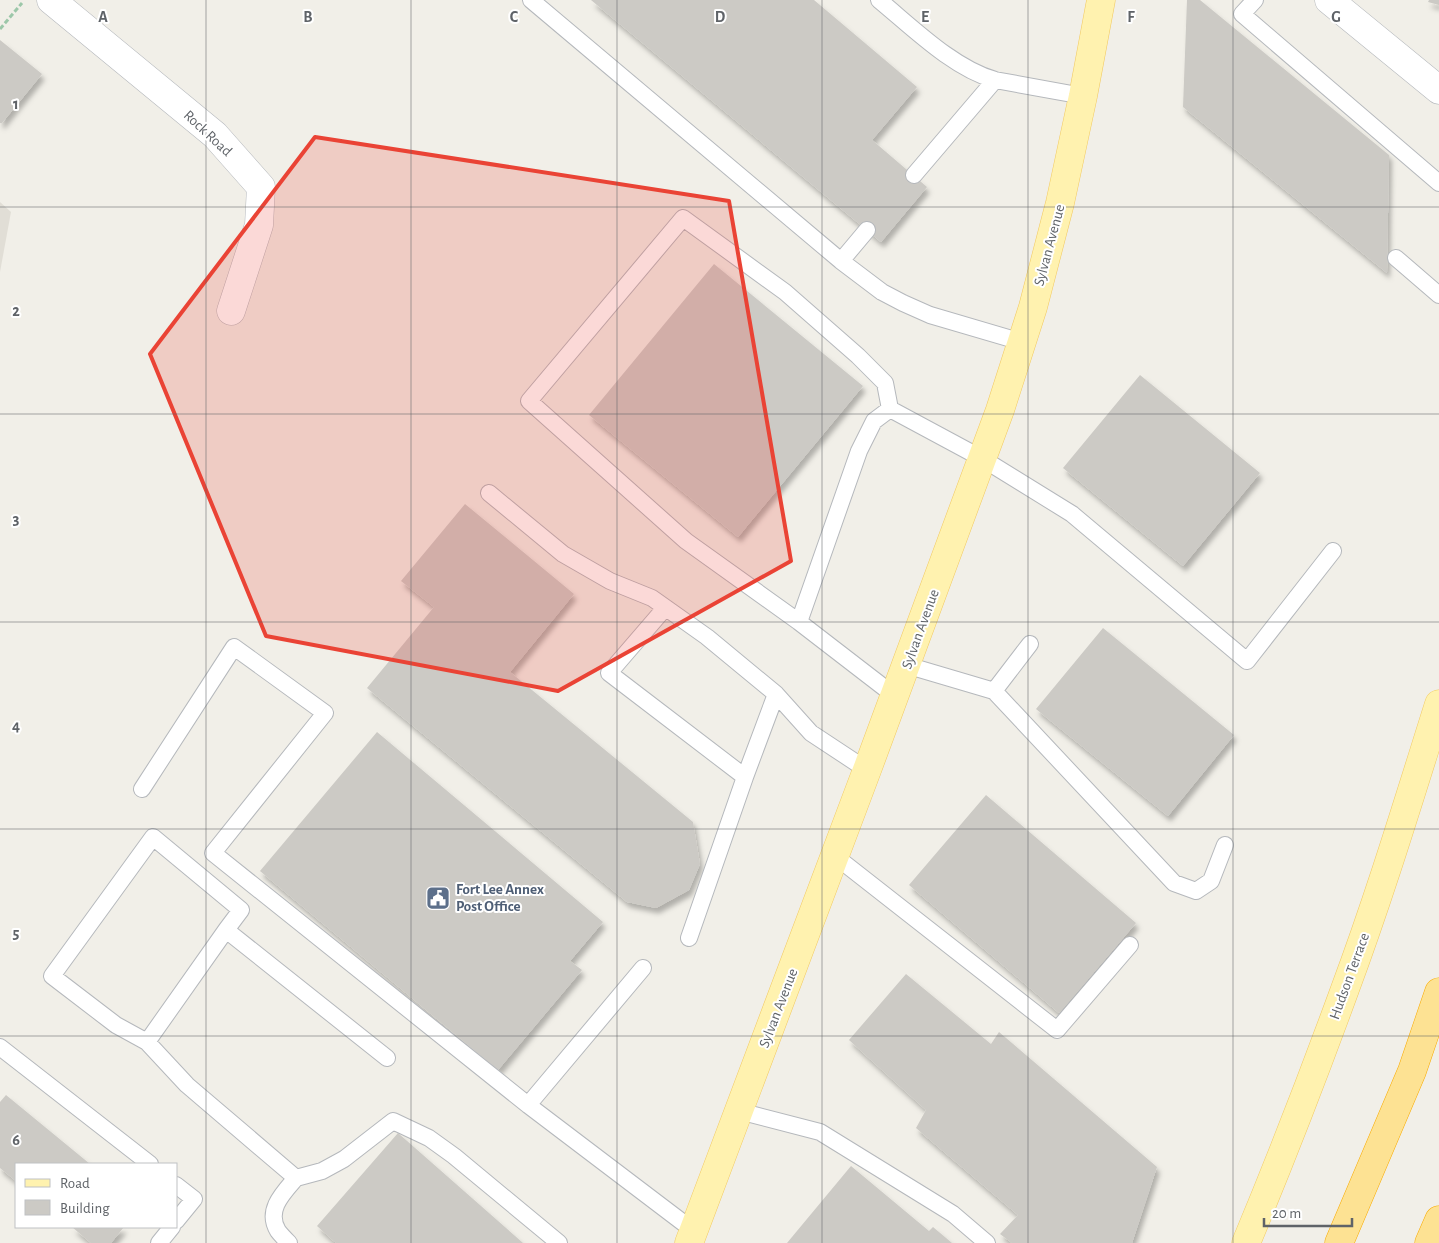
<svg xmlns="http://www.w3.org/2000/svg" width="1439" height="1243" font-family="'Alegreya Sans',sans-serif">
<defs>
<filter id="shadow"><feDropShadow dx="3" dy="5.5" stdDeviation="2.5" flood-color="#0004"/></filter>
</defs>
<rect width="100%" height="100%" fill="#f1efe8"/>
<!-- education -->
<path fill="#e1ded6" d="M0 202 11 212 0 272Z"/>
<!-- building -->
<path fill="#cccac5" filter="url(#shadow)" d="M591 0H814L917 87 872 140 927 187 881 242Z
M1187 0H1200L1389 155 1387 273 1183 107Z
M1429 0H1439V5L1428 2Z
M0 40 42 74 2 123H0Z
M714 264 863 386 738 537 589 415Z
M1140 375 1260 473 1183 566 1063 468Z
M465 504 574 594 510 672 693 822 700 864 689 890 656 908 627 902 367 688 434 607 401 581Z
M1103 628 1234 735 1168 816 1036 709Z
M377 732 603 922 570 961 582 970 498 1070 260 871Z
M986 795 1136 923 1059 1013 909 885Z
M906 974 991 1044 999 1032 1157 1167 1132 1243H1012L1000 1234 1018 1215 916 1128 926 1110 849 1040Z
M6 1095 90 1164H16V1181L0 1168V1102Z
M398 1133 523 1243H336L317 1226Z
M851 1166 929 1231 933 1227 952 1243H787Z
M72 1227H124L111 1243H91Z"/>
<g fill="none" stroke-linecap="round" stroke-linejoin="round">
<!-- lane casing -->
<g stroke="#b5b8bc" stroke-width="18">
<path id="lane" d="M531 0 841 261 882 292 903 303 930 315 1022 342
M879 0C913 28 953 68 995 80L1083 96
M1255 0 1242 14 1439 183
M914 175 995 80
M1396 258 1439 295
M841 261 867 230
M489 493 563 554 610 581 652 598 707 637 776 694 811 733 867 770
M665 608 609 673 745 777 689 938
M799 622 859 451 874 421 890 409
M906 665 994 691 1174 883 1196 891 1211 881 1225 845
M994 691 1030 644
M895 696 799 622 686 541 529 401 683 218 785 292 858 356 885 383 890 409 983 459 1072 514 1247 661 1333 551
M745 777 776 694
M142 789 234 647 325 713 213 853 528 1105 694 1231
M835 856 1057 1030 1130 945
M147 1042 226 930
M0 1047 150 1164
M528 1105 643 968
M739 1111 820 1132 953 1214 987 1243
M296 1178 322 1171 344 1159 393 1121 429 1138 454 1156 559 1243
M176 1185 194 1199 176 1221
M159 1243 172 1227
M289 1243C285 1239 281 1235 278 1231 265 1210 284 1192 296 1178L187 1085 147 1042 116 1025 52 976 153 837 241 910 226 930 387 1058"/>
</g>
<!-- street casing -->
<g stroke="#b5b8bc" stroke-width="29">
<path id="street" d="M51 0 215 135 261 187 259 225 231 311
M1329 0 1439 90"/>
</g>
<!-- primary casing -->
<g stroke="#f2c960" stroke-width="29">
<path id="primary" d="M689 1243 867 770 1000 410 1033 307 1060 203 1083 96 1101 0
M1246 1243C1281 1159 1314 1074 1345 989 1380 895 1409 799 1439 704"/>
</g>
<!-- highway casing -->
<g stroke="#f9ab00" stroke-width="29">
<path id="highway" d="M1339 1243 1412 1071 1439 992
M1429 1243 1439 1220"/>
</g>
<!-- path -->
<path stroke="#9cc7a9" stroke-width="3" stroke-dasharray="5 2.5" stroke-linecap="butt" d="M0 29 22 3"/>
<!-- lane -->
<use href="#lane" stroke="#fff" stroke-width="16"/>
<!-- street -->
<use href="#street" stroke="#fff" stroke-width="28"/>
<!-- primary -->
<use href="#primary" stroke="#fff2af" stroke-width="28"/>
<!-- highway -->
<use href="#highway" stroke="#fde293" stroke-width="28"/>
</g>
<!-- marked area -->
<path fill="#ea4335" fill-opacity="0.2" stroke="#ea4335" stroke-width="4" stroke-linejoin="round" d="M315 137 729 201 791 561 558 691 266 636 150 354Z"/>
<!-- grid -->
<path fill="none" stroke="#5f6368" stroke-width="1" stroke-opacity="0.55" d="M206 0V1243M411 0V1243M617 0V1243M822 0V1243M1028 0V1243M1233 0V1243M0 207H1439M0 414H1439M0 622H1439M0 829H1439M0 1036H1439"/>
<!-- icons -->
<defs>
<g id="civic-square" transform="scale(1.25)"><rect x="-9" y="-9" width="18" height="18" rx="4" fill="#5c6f8a" stroke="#fff"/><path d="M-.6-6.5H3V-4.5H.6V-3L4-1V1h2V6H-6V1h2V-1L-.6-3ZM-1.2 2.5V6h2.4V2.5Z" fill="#fff"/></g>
</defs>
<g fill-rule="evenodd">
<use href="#civic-square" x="438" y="898"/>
</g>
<g text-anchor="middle" stroke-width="4" stroke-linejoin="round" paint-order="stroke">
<!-- street labels -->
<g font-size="15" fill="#5f6368" stroke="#fff">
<text transform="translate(208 133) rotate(43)" y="5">Rock Road</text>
<text transform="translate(1049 245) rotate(-75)" y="5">Sylvan Avenue</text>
<text transform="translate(920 629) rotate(-70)" y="5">Sylvan Avenue</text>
<text transform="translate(1349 976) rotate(-70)" y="5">Hudson Terrace</text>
<text transform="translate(778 1008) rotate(-69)" y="5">Sylvan Avenue</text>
</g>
<!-- service labels -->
<g font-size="15" font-weight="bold" fill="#4e5e75" stroke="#fff" text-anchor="start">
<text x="456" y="894">Fort Lee Annex<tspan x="456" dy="17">Post Office</tspan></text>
</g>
</g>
<g font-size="16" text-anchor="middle" font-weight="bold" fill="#5f6368" stroke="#fff" stroke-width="4" stroke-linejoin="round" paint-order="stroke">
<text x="103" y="22">A</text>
<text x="308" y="22">B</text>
<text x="514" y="22">C</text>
<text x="720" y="22">D</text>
<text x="925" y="22">E</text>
<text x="1131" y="22">F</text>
<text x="1336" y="22">G</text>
<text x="16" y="109">1</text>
<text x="16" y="316">2</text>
<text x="16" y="524">3</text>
<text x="16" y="731">4</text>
<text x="16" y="938">5</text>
<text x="16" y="1145">6</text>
</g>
<!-- legend -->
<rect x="15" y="1163" width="162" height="65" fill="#ffffff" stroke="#bfc1c3"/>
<rect x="25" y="1179" width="25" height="8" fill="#fff2af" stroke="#bfc1c3"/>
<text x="60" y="1188" font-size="15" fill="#5f6368">Road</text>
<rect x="25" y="1200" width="25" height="15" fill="#cccac5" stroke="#bfc1c3"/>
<text x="60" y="1213" font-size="15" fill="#5f6368">Building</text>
<!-- scale -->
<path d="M1264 1218v8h88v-8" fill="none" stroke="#5f6368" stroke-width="2.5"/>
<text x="1272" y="1218" font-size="15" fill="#5f6368" stroke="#ffffff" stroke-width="4" paint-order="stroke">20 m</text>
</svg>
